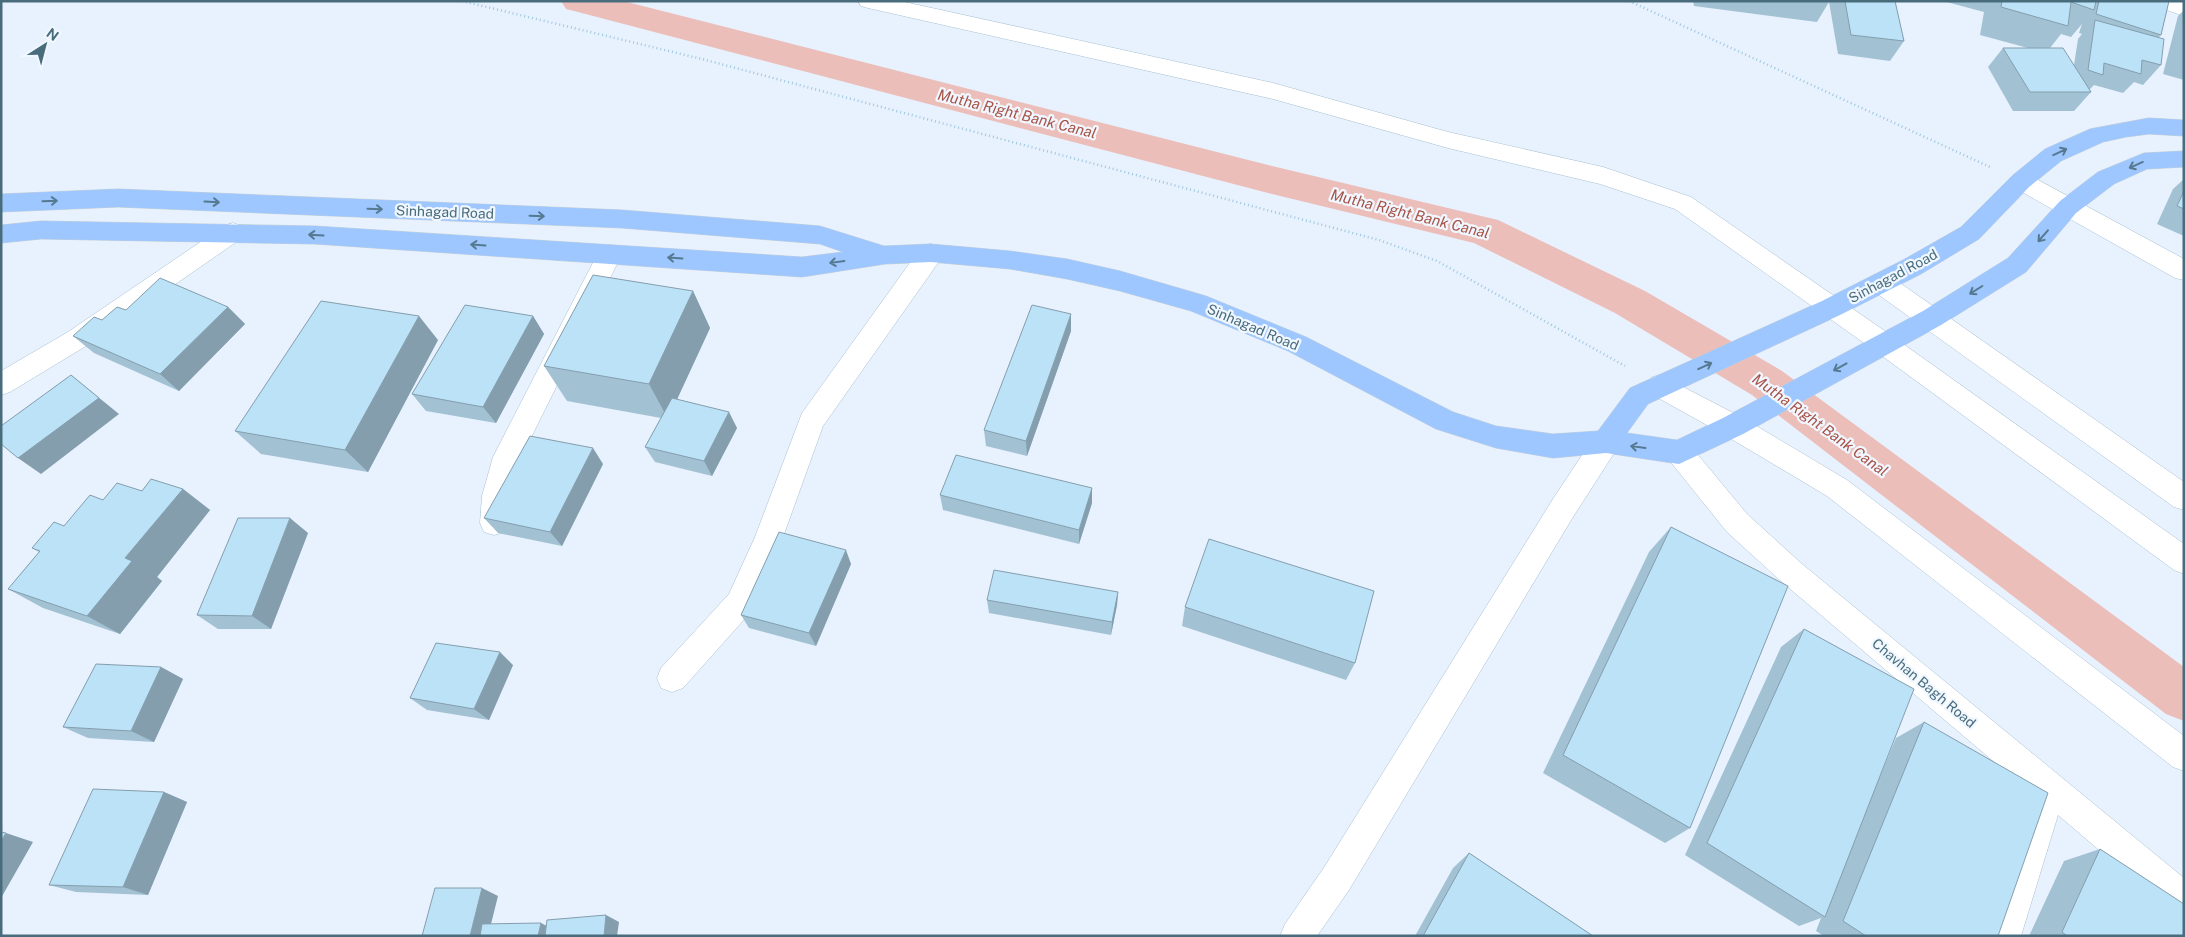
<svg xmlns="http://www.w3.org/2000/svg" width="2185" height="937" font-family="'Public Sans',sans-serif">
<rect width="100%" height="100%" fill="#e8f1fe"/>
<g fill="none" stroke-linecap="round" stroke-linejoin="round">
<!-- canal -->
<path fill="#ebbeb9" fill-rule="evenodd" d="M561 1H623L1268 165 1498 220 1645 291 1782 371 2184 667V721L2166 714 1752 395 1615 313 1474 243 1268 193 578 12 566 9Z"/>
<!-- minor casing -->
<g stroke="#a8c0d0" stroke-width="1">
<path id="minor" d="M858 1H900L1273 83 1448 132 1603 167 1691 197 1892 336 2184 544V574L2174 570 1874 350 1675 209 1600 184 1448 148 1273 99 868 8 861 6Z
M2152 1H2184V16L2155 6Z
M2021 172 2029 175 2184 259V280L2175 278 2013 187 2009 181 2013 175Z
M233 223 242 226 245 232 242 238 86 346 10 392 1 395V371L68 332 224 226Z
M931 244 940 246 943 253 940 260 823 426 783 537 749 614 683 688 672 692 661 688 657 678 661 668 729 594 755 537 802 413 922 246Z
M610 245 619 247 622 254 521 458 510 496 508 523 504 532 494 535 484 532 480 523 482 496 493 457 601 247Z
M1881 273 1890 276 2184 482V510L2174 507 1872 290 1869 283 1872 276Z
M1660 375 1743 418 1847 480 2184 736V771L2173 767 1827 496 1723 434 1651 394 1647 386 1651 378Z
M1606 431 1616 434 1620 442 1616 450 1573 517 1349 890 1317 936H1280L1285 924 1325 866 1553 499 1596 434Z
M1679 440 1689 444 1747 514 1802 564 2184 878V917L2172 912 2058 815 2021 936H1987L2032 794 1782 582 1727 532 1669 460 1665 452 1669 444Z"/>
</g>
<!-- major casing -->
<g stroke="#c4d0d5" stroke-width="1">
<path id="major" d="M2149 118 2184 120V136L2149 134 2126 137 2103 142 2061 161 2029 187 1979 239 1921 274 1840 315 1648 404 1627 433 1677 440 1723 418 1923 311 2008 258 2060 201 2098 172 2144 153 2184 151V167L2147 169 2114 184 2076 213 2026 272 1941 325 1743 434 1679 464 1606 453 1553 458 1496 448 1436 429 1288 351 1191 311 1120 291 1067 279 1010 269 931 262 885 264 802 277 315 244 41 239 1 243V225L41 221 315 226 802 257 843 252 820 244 622 228 118 207 1 212V194L118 189 622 210 820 226 884 246 931 244 1010 251 1067 259 1120 271 1206 296 1306 337 1453 412 1496 426 1553 434 1598 431 1630 388 1822 301 1903 260 1961 227 2013 175 2045 149 2090 129Z"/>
</g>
<!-- path -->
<path stroke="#9ec7dd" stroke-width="2.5" stroke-dasharray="1 3" stroke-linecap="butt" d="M462 1 702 59 1379 240 1437 261 1625 366
M1629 1 1990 167"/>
<!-- minor -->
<use href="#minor" fill="#fff" fill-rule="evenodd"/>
<!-- major -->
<use href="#major" fill="#9ec6ff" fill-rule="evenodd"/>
</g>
<!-- wall -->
<path fill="#a2c2d4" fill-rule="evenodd" d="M1693 1H1895L1904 41 1890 61 1838 54 1829 2 1817 22 1694 6Z
M1943 1H2169L2161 35 2158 38 2161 65 2143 85 2134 82 2123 93 2094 85 2090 89 2091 92 2074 111H2013L1988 67 2003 48H2028L1980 35 1984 12ZM2082 24 2079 33 2082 34 2078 39 2074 65 2050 48 2061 34 2071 37Z
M2184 10V80L2163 74 2178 16Z
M2184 179V236L2157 224 2173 189Z
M693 291 710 328 677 399 737 428 712 476 655 462 645 447 661 418 567 401 544 366Z
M228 307 245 324 179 391 94 353 73 336 102 320 126 310Z
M533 316 544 334 496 423 426 411 412 394Z
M1071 331 1027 456 986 446 984 430Z
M438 340 368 472 261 454 235 431Z
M603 464 562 546 498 533 484 518Z
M1092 488V503L1079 544 943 510 940 495Z
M183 489 210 510 157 577 162 581 120 634 43 608 8 589 39 552 32 548 103 500 142 491Z
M1671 527 1690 828 1665 843 1543 773 1649 552Z
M308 533 271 629H218L197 615Z
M851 564 816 646 749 628 741 615Z
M1118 592 1117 605 1111 635 989 613 987 600Z
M1185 607 1355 663 1346 680 1182 626Z
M1804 629 1880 776 1896 738 1924 722 1998 936H1824L1816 931 1821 918 1799 926 1685 855 1781 647Z
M513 665 489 720 427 710 410 698Z
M161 667 183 679 154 742 88 738 63 727Z
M164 792 187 802 148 895 76 892 49 885Z
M2100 849 2184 936H2029L2064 861Z
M1469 853 1593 936H1415L1453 868Z"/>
<!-- shaded-wall -->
<path fill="#849ead" d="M693 291 710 328 668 419 649 384Z
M228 307 245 324 179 391 160 374Z
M1071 314V331L1027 456 1026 441Z
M419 316 438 340 368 472 345 450Z
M533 316 544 334 496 423 483 407Z
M71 375 119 414 41 474 18 458Z
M729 412 737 428 712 476 704 461Z
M593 448 603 464 562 546 550 532Z
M1092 488V503L1079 544V530Z
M183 489 210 510 157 577 162 581 120 634 87 616 125 558Z
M290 518 308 533 271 629 252 616Z
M846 550 851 564 816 646 809 633Z
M1118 592 1117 605 1111 635 1112 622Z
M500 652 513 665 489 720 474 709Z
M161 667 183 679 154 742 131 731Z
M164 792 187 802 148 895 123 887Z
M6 833 33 842 1 898V841Z
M482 888 498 896 488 936H470Z
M606 915 619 922 617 936H604Z
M541 923 555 930 554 936H538Z"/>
<!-- building -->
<path fill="#bce2f7" stroke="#849ead" d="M1845 1H1895L1904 41 1851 35Z
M2002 1H2096L2094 10 2071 2 2068 26 2001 7Z
M2099 1H2169L2161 35 2096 14Z
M2095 20 2164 39 2161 65 2142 60 2141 74 2104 63 2103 75 2088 70Z
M2003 48H2063L2091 92H2030Z
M2184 191V209L2177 206Z
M593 275 693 291 649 384 544 366Z
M160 278 228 307 160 374 73 336 94 317 102 320 117 307 126 310Z
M321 301 419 316 345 450 235 431Z
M465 305 533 316 483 407 412 394Z
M1032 305 1071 314 1026 441 984 430Z
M71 375 99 398 18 458 1 444V426Z
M672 398 729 412 704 461 645 447Z
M530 436 593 448 550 532 484 518Z
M956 455 1092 488 1079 530 940 495Z
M151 479 183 489 125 558 132 561 87 616 8 589 40 551 32 548 54 522 64 526 90 495 103 500 117 483 142 491Z
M238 518H290L252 616 197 615Z
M1671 527 1788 586 1690 828 1563 755Z
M779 532 846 550 809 633 741 615Z
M1209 539 1374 591 1355 663 1185 607Z
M994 570 1118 592 1112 622 987 600Z
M1804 629 1914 689 1825 917 1707 843Z
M436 643 500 652 474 709 410 698Z
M96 664 161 667 131 731 63 727Z
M1924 722 2048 793 1998 936H1866L1843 921Z
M93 789 164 792 123 887 49 885Z
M1 832 6 833 1 841Z
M2100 849 2184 904V936H2067L2062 932Z
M1469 853 1593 936H1423Z
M435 888H482L470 936H422Z
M606 915 604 936H545L547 920Z
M541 923 538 936H480L482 924Z"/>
<!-- one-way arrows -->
<defs><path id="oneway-shaft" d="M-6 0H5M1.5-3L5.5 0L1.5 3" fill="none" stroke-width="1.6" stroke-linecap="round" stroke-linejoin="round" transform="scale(1.25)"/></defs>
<g stroke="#557a90">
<use href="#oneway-shaft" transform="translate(2060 152) rotate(-25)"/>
<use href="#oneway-shaft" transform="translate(2136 165) rotate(156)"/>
<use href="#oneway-shaft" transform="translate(50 201) rotate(-2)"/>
<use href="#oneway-shaft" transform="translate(212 202) rotate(3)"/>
<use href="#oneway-shaft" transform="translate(375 209) rotate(2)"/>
<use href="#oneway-shaft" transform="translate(537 216) rotate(2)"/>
<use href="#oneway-shaft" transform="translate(316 235) rotate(-177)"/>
<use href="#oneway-shaft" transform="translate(2043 236) rotate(131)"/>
<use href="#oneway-shaft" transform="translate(478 245) rotate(-176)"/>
<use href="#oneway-shaft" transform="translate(675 258) rotate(-176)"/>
<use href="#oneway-shaft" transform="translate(837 262) rotate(172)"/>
<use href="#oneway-shaft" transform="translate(1976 290) rotate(148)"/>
<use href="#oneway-shaft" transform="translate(1705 366) rotate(-25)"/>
<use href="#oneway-shaft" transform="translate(1840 367) rotate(151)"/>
<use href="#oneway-shaft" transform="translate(1638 447) rotate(-172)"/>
</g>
<g text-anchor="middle" stroke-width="4.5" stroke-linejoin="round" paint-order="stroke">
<!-- street labels -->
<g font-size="14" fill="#486c7c" stroke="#f0f7ff">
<text transform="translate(445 212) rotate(2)" y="5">Sinhagad Road</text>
<text transform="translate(1893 276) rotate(-28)" y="5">Sinhagad Road</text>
<text transform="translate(1253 327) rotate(23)" y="5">Sinhagad Road</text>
<text transform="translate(1924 683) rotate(40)" y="5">Chavhan Bagh Road</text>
</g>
<!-- water labels -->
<g font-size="15" font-style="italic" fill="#a85347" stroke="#f0f7ff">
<text transform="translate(1017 114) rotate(14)" y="5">Mutha Right Bank Canal</text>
<text transform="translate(1410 214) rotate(14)" y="5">Mutha Right Bank Canal</text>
<text transform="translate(1820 425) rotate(36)" y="5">Mutha Right Bank Canal</text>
</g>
</g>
<!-- border -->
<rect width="2185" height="937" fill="none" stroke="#486c7c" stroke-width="5"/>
<!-- north arrow -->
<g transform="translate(45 45) rotate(36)" stroke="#f0f7ff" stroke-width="4" paint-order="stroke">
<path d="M0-4L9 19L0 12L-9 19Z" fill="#486c7c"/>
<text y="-8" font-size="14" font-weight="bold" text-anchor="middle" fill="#486c7c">N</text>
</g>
</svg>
